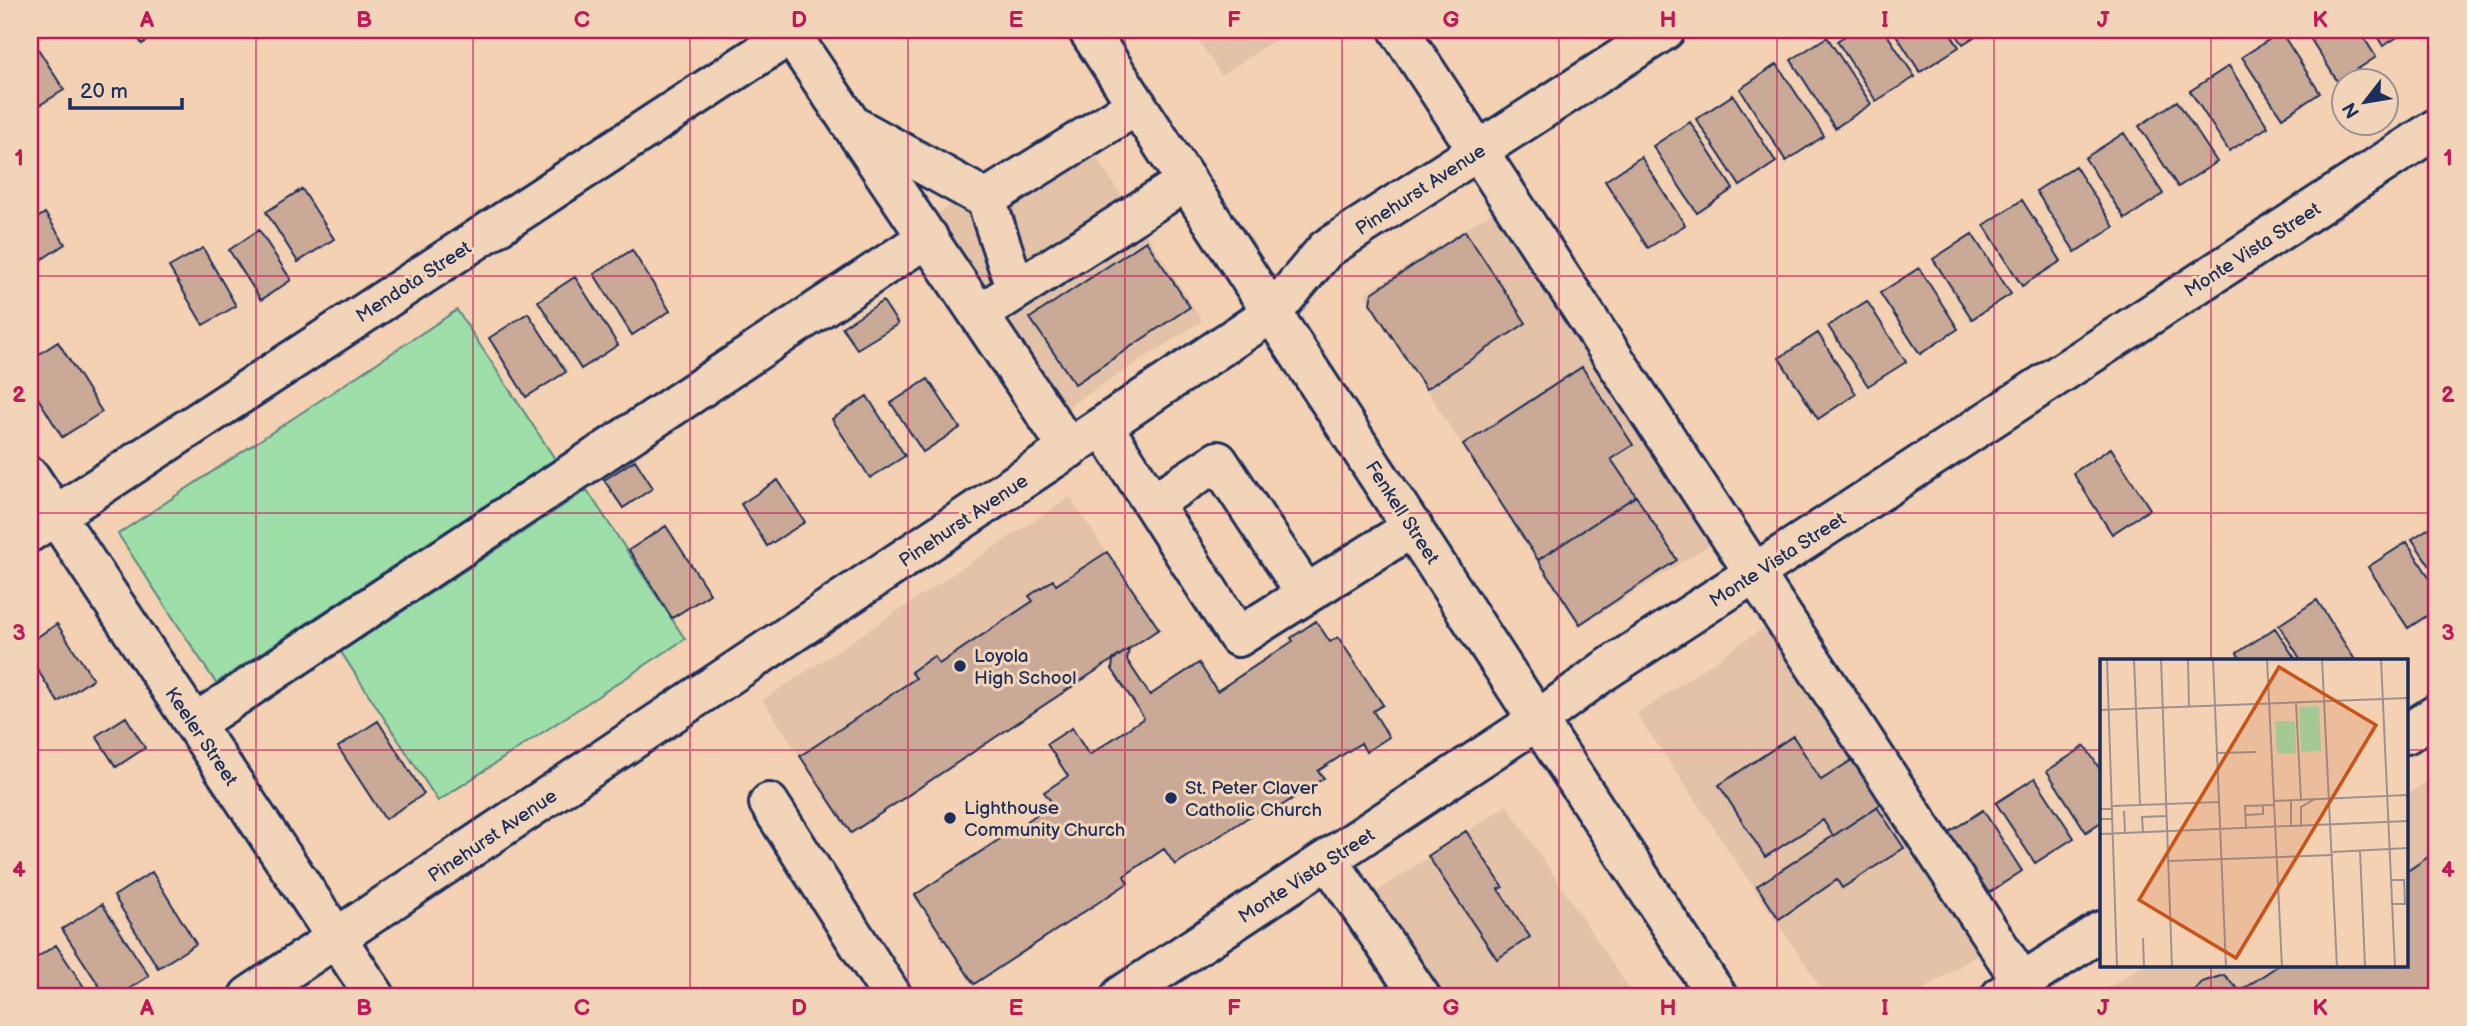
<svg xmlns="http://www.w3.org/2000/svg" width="2467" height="1026" font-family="'Balsamiq Sans',sans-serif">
<rect width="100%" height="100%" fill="#f3d1b2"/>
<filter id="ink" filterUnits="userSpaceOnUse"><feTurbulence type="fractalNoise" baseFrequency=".0143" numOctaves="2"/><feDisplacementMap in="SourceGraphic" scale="14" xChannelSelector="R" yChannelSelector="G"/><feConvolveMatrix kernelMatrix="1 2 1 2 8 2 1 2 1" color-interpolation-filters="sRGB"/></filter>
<g filter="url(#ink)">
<!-- built -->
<path fill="#e3c2a8" d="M1192 30H1290L1221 75Z
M1076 125 1202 321 1055 415 929 220Z
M1492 212 1711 544 1579 627 1365 294Z
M1070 497 1158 631 850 834 763 700Z
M1765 627 1982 951 1914 996H1827L1637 714Z
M2437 775V996H2095L2144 965H2406V796Z
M1507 805 1634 996H1442L1374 894Z"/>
<!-- green -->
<path fill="#9edfa9" stroke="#5c8784" stroke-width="2" d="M457 310 555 459 216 683 118 534Z
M587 490 685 639 438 801 341 652Z"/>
<!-- building -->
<path fill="#caaa97" stroke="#1b2f5e" stroke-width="2" d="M133 30H164L142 44Z
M1854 30H1884L1915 77 1876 101 1837 41Z
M1893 30H1948L1959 47 1920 72Z
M1953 30H1985L1963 44Z
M2305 30H2359L2376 57 2338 82Z
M2373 30H2409L2383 46Z
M2281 32 2320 93 2282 118 2242 57Z
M30 36 64 90 30 111Z
M1827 37 1871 104 1835 128 1791 60Z
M1777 64 1824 136 1786 161 1740 89Z
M2229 66 2268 127 2229 151 2190 91Z
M1733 95 1776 162 1740 186 1696 119Z
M2177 101 2217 162 2178 187 2139 126Z
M1690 122 1733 189 1697 213 1653 146Z
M2124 133 2163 194 2125 219 2085 158Z
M1641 157 1685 225 1648 248 1605 181Z
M2075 166 2114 227 2075 252 2036 191Z
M302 189 334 239 298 262 266 212Z
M2022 200 2061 261 2022 286 1984 225Z
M45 213 65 244 30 267V223Z
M259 230 291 280 261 300 229 250Z
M1465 231 1526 323 1426 389 1370 303 1372 293Z
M1972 234 2011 294 1972 319 1933 259Z
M1146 241 1190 307 1075 384 1030 318Z
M203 248 236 306 203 325 169 267Z
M632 250 670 311 632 335 594 274Z
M1919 268 1958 329 1920 354 1880 293Z
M575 277 618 345 581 369 538 301Z
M883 301 898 324 857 349 842 327Z
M1867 301 1906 362 1868 386 1828 326Z
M528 313 566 372 526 397 489 338Z
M1818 333 1856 394 1818 419 1779 358Z
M58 342 102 412 62 437 30 385V360Z
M1582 367 1633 445 1611 459 1636 496 1538 560 1463 445Z
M928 379 960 428 923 452 891 403Z
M867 396 905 456 870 478 832 419Z
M2111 448 2150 509 2112 534 2073 473Z
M635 460 653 488 623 508 604 480Z
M778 480 805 522 767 546 741 504Z
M1636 496 1677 560 1580 624 1538 560Z
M2437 523V577L2412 539Z
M666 526 710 594 672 618 629 550Z
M2407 542 2437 590V609L2408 628 2368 567Z
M1107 552 1159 629 851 833 800 756 916 678 911 672 934 656 939 664 1033 601 1029 596 1053 580 1056 585Z
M2317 600 2355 660H2301L2279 625Z
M1316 621 1330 642 1338 637 1383 705 1373 711 1389 737 1366 752 1361 743 1318 771 1324 778 1266 816 1261 809 1175 865 1164 849 1124 876 1128 883 974 984 915 895 1053 804 1044 792 1068 776 1047 744 1072 728 1089 755 1144 718 1112 669 1113 660 1129 649 1127 660 1150 695 1199 663 1217 691 1293 641 1291 638Z
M57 624 93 679 58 702 30 658V642Z
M2275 628 2296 660H2241L2237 653Z
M126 717 145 748 116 767 96 736Z
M378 721 424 794 385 819 338 747Z
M1793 736 1821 780 1852 760 1881 804 1833 836 1823 820 1765 857 1719 785Z
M2085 746 2101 771V822L2086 832 2047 771Z
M2035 778 2074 838 2035 863 1996 803Z
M1877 807 1904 848 1842 888 1837 880 1779 919 1757 886Z
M1983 810 2022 871 1984 896 1945 835Z
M1466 831 1503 887 1498 889 1530 937 1497 959 1428 856Z
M2437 851V996H2190L2202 982 2224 975 2240 991 2279 965H2406V872Z
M152 872 196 944 158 968 114 896Z
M102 904 149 976 118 996H106L62 929Z
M56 945 90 996H37L30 985V962Z"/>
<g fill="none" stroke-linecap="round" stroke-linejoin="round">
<!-- minor casing -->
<g stroke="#1b2f5e" stroke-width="44">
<path id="minor" d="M788 30 1069 449
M1088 30 1717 996
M1399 30 2022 982
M859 129 986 199 1137 105
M986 199 1016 290
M979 314 1187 181
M1103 426 1238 637 1413 527
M30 477 375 996
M1153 503 1218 461 1306 594
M30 532 797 30
M194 724 928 237
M2406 734 2437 714
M769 803 892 996
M1329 861 1420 996
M249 996 1273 312 1326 249 1665 30
M1121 996 1538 720 1604 671 2437 128
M2001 996 2101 931"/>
</g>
<!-- minor -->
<use href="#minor" stroke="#f2d5b8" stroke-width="38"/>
</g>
</g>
<!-- grid -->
<path fill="none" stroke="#c2185b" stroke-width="2" stroke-opacity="0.55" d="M256 30V996M473 30V996M690 30V996M908 30V996M1125 30V996M1342 30V996M1559 30V996M1777 30V996M1994 30V996M2211 30V660M30 276H2437M30 513H2437M30 750H2101M2406 750H2437M2211 965V996"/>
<!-- markers -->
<g fill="#1b2f5e" stroke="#f2d5b8" stroke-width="2.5">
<circle cx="960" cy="666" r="7"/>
<circle cx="1171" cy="798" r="7"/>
<circle cx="950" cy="818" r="7"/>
</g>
<g text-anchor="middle" stroke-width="6" stroke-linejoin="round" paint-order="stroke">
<!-- street labels -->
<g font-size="19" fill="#1b2f5e" stroke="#f2d5b8">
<text transform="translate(1420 189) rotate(-33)" y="7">Pinehurst Avenue</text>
<text transform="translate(2252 249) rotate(-33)" y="7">Monte Vista Street</text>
<text transform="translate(413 281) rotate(-33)" y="7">Mendota Street</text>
<text transform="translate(1403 512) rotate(57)" y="7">Fenkell Street</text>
<text transform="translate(963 520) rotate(-34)" y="7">Pinehurst Avenue</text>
<text transform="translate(1777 559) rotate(-33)" y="7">Monte Vista Street</text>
<text transform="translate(202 736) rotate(56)" y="7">Keeler Street</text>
<text transform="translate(492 835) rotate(-34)" y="7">Pinehurst Avenue</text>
<text transform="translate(1306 875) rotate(-33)" y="7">Monte Vista Street</text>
</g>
<!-- poi labels -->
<g font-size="19" fill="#1b2f5e" stroke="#f2d5b8" text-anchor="start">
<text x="974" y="662">Loyola<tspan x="974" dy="22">High School</tspan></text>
<text x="1185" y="794">St. Peter Claver<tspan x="1185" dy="22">Catholic Church</tspan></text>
<text x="964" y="814">Lighthouse<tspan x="964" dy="22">Community Church</tspan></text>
</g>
</g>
<!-- overview -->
<g transform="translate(2100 659)">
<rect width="308" height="308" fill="#f3d1b2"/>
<path d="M219 47 221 92 201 93 199 48ZM175 62H195L196 94 177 95Z" fill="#9edfa9"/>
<path fill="none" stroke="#9d9090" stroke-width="2" d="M7 0 17 308M34 0 40 146M61 0 72 308M88 0 89 48M113 0 126 308M167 0 182 308M222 0 237 308M281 0 295 308M196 44 201 141M0 51 308 39M117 94 156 93M191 141V168M173 142 308 136M13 147 119 143M13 150H0V160H13M24 152 25 174M146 156 163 155V147M201 168V148L215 140M146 170 145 147 173 146M43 173 42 158 67 157M0 175 308 162M260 191 265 308M233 193 308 189M68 202 233 196M291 221H304L305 245H292M43 279 44 308"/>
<path fill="#c95318" fill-opacity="0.15" stroke="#c95318" stroke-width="3.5" d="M179 8 276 66 136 299 39 241Z"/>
<rect width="308" height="308" fill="none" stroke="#1b2f5e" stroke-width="3.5"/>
</g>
<!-- margin -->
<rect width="2467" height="1026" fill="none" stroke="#f2d5b8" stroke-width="77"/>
<!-- north arrow -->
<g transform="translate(2365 102) rotate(239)"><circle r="33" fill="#f2d5b8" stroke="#9c9394" stroke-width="2"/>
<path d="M0-5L12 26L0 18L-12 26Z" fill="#1b2f5e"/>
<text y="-10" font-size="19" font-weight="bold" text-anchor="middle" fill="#1b2f5e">N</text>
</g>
<!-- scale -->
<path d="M70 98v10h112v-10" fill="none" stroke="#1b2f5e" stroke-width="3.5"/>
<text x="80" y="98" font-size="21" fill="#1b2f5e" stroke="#f2d5b8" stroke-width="5" paint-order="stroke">20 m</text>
<rect x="38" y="38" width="2390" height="950" fill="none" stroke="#c2185b" stroke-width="2.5"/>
<g font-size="23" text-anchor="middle" font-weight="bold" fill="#c2185b">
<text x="147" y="27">A</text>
<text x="364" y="27">B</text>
<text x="582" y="27">C</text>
<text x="799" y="27">D</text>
<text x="1016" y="27">E</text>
<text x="1234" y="27">F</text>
<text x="1451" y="27">G</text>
<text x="1668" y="27">H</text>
<text x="1885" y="27">I</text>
<text x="2103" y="27">J</text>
<text x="2320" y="27">K</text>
<text x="19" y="165">1</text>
<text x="2448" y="165">1</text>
<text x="19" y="402">2</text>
<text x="2448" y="402">2</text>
<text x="19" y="640">3</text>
<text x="2448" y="640">3</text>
<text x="19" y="877">4</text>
<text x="2448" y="877">4</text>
<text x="147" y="1015">A</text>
<text x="364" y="1015">B</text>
<text x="582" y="1015">C</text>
<text x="799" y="1015">D</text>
<text x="1016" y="1015">E</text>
<text x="1234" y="1015">F</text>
<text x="1451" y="1015">G</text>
<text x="1668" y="1015">H</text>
<text x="1885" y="1015">I</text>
<text x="2103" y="1015">J</text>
<text x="2320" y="1015">K</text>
</g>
</svg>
